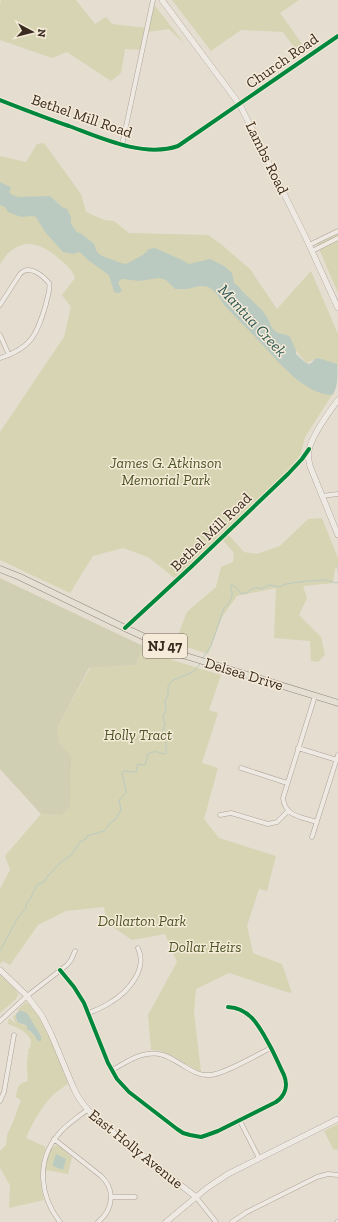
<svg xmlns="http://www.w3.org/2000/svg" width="338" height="1222" font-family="'Zilla Slab',serif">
<rect width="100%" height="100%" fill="#e5ddd0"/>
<!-- green -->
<path fill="#d6d4b3" d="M1 0H76L95 24 106 17 112 24 147 28 152 2 184 43 169 29 147 32 143 50 125 49 121 73 111 81 67 52 52 58 0 40V5Z
M172 0H299L280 13 305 48 298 53 283 32 241 30 211 51Z
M44 143 81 194 86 212 104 220 114 221 129 233 208 235 222 245 250 269 277 309 311 271 338 334V367L319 358 306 363 283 334 286 370 332 395 305 437 301 454 286 473 226 532 244 552 257 554 280 546 308 519 322 518 338 558V567L335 569 333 583 303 586 307 598 299 615 321 637 325 655 318 662 311 661 310 641 274 638 276 588 237 596 222 617 208 654 175 643 187 612 216 587 221 567 233 562 234 553 221 538 177 580 148 557 123 548 93 556 70 593 0 560V432L64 337 71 307 62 295 75 278C71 267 66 265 57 257 44 246 28 238 12 250 7 253 4 259 0 264V156L26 162 37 144Z
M338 231V293L317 244Z
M143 646 175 661 221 675 209 710 218 713 202 763 218 768 204 819 219 838 276 856 267 891 259 889 247 926 253 953 282 964 292 993 287 992 229 973 196 989 194 1012 201 1072 196 1070C182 1062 168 1050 151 1050L148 1015 177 962 165 934 132 940 107 923 104 907 66 911 38 925 10 965 3 961 0 964V889L10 870 5 856 41 814 61 815 71 756 59 743 57 728 90 668 136 665Z
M0 975 17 991 18 995 16 999 0 1013Z
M26 1002C43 1010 61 1066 68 1084 63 1087 57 1091 53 1095 41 1107 33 1122 26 1138L46 1147C39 1165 39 1181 44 1200L9 1208 10 1185 0 1168V1151L6 1145 7 1135 13 1122 21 1100 16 1097C17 1089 18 1082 27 1082 29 1074 26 1071 27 1064 27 1059 29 1056 28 1050L30 1048 31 1040C26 1031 17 1027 8 1024L9 1018 16 1024 13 1017 16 1014V1020L20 1024 27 1026 38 1041 41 1036 27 1014 22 1011H19L17 1010Z
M338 1124V1150L333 1149 324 1131Z
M56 1145 59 1146 72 1157 68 1174 46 1170C47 1162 48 1149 56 1145Z"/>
<!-- cemetery -->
<path fill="#d0ceb3" d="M0 578 143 646 136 665 89 668 57 728 59 743 71 756 70 807 61 815 41 814 0 769Z"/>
<!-- water -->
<path fill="#bbcac0" d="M0 182 10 187 11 189 9 192 12 195 19 197 50 196 62 207 67 209 71 217V223L73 227 77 232 82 234 94 244 97 252 102 256 121 263 126 264 143 255 149 249 155 248 182 260 189 264 210 259 224 266 232 273 234 283 239 287 243 292 262 310 268 319 272 328 278 333 287 335 290 337 296 350V354L306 363 310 364 315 359 318 358 337 364C338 372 338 390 332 395 303 394 278 361 260 342 249 330 237 319 226 307 220 300 216 290 208 287 200 284 194 288 187 289 183 289 179 289 175 289L166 280 159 278 139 281 123 279 120 280 118 283 122 291 119 293 114 292 109 275 88 260 81 253 78 252 74 254 63 252 45 232 36 217 32 216 21 217 8 212 5 207 0 205Z
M19 1011H22L27 1013 41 1036V1041H38C35 1037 32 1031 27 1029V1026C19 1022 16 1025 16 1014Z
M56 1154 66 1159 63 1170 53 1166V1164Z"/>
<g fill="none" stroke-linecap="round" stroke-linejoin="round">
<!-- stream -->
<path stroke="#bbcac0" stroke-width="1" d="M338 565V572
M202 659 211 646 224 608C228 605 231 600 232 596 233 592 230 589 231 585 236 586 238 589 240 593 251 596 249 584 262 589L269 585 279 587 286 584 306 581 326 580 336 583 338 582
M0 951 17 919 26 908V904L30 899 37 885 44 882 48 876 61 862 71 855 81 841 86 839 87 836 104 831 108 827 110 823 115 820 121 810 119 800 126 793V791L122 773 125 771 133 772H136L138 764 143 765H145L148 754C156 750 156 752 164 754L166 753V743L161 736 165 724 163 717 166 709 165 701 168 695V686L173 680 193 672 200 664"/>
<!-- street casing -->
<g stroke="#aba399" stroke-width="5">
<path id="street" d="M0 100C23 109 46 118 69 126 101 138 144 158 178 146L338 36
M122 145 153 0
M309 245 338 231
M312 251 338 238
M0 305 20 274C29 264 42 275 49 283 51 290 47 297 46 304 37 334 32 348 0 358
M0 335 9 355
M322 496 338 494
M125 628 191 567 288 474 302 459 308 450
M315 696 283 798C285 817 302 817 317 822
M298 748 337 760
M241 768 287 783
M220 815 231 813 268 824 277 822 288 811
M312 837 338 755
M60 970 74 987 84 1003 108 1063 117 1079 129 1092 177 1129 183 1133 190 1135 201 1137 207 1135 218 1131 276 1102C286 1095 288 1085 284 1075 279 1065 275 1055 270 1046 260 1028 251 1008 228 1007
M89 1013C96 1010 104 1007 111 1002 128 992 148 969 138 948
M0 1021 27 996 67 965 71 960 75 951
M112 1070C127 1062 144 1049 163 1055 170 1057 177 1062 184 1066 192 1071 200 1076 210 1075 225 1074 256 1055 271 1048
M0 1101 4 1092 14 1035
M240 1121 259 1158
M54 1139 101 1176C116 1190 113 1210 98 1222
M111 1197H135
M196 1197 216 1222
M60 1222C40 1197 36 1162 57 1136 65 1125 77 1118 87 1110
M232 1222 247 1212 317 1177 328 1174 338 1175
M337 1222H338"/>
</g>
<!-- secondary casing -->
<g stroke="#9a9289" stroke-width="6">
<path id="secondary" d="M162 0 240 105 305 236 338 308
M338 400C329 412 312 435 309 450 307 455 309 461 310 466L338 535
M0 970 27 996 42 1016 51 1034 74 1089C86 1115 111 1130 132 1147 154 1164 175 1181 196 1197
M166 1222 207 1188 228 1174 338 1119"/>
</g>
<!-- primary casing -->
<g stroke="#90887f" stroke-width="7">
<path id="primary" d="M0 569 20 577 125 628 186 656 338 703"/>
</g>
<!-- street -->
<use href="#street" stroke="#eee9e2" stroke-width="4"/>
<!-- secondary -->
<use href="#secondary" stroke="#eee9e2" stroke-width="5.5"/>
<!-- primary -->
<use href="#primary" stroke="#e5dfd3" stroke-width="6"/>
<!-- cycleway casing -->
<g stroke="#f5ebd8" stroke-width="6">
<path id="cycleway" d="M0 100C23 109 46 118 69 126 101 138 144 158 178 146L338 36
M125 628 191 567 288 474 302 459 309 449
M60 970 74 987 84 1003 108 1063 117 1079 129 1092 177 1129 183 1133 190 1135 201 1137 207 1135 218 1131 276 1102C286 1095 288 1085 284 1075 279 1065 275 1055 270 1046 260 1028 251 1008 228 1007"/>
</g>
<!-- cycleway -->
<use href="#cycleway" stroke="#00873e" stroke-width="4"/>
</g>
<g text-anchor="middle" stroke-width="3" stroke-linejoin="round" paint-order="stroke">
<!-- shield labels -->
<rect fill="#f5ebd8" stroke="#726558" stroke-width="1" x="143" y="634" width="44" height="24" rx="3"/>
<g font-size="14" font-weight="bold" fill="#3a2b21">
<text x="165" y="651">NJ 47</text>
</g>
<!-- street labels -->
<g font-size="15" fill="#3a2b21" stroke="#f5ebd8">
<text transform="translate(282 61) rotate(-35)" y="5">Church Road</text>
<text transform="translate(82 116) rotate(19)" y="5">Bethel Mill Road</text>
<text transform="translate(267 158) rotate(64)" y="5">Lambs Road</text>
<text transform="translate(211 532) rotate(-44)" y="5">Bethel Mill Road</text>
<text transform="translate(244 674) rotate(17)" y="5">Delsea Drive</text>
<text transform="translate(136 1149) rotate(39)" y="5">East Holly Avenue</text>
</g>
<!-- park labels -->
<g font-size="15" font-style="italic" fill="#4d5628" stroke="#f5ebd8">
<text x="166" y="468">James G. Atkinson<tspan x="166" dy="17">Memorial Park</tspan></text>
<text x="138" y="740">Holly Tract</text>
<text x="142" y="926">Dollarton Park</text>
<text x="205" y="952">Dollar Heirs</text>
</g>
<!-- water labels -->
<g font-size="16" font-style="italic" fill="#305954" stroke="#f5ebd8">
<text transform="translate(253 320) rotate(47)" y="6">Mantua Creek</text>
</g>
</g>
<!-- north arrow -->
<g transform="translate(32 32) rotate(97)" stroke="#f5ebd8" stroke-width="3" paint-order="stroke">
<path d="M0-3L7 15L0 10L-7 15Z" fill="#3a2b21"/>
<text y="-6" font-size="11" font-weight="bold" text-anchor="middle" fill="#3a2b21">N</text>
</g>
</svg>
